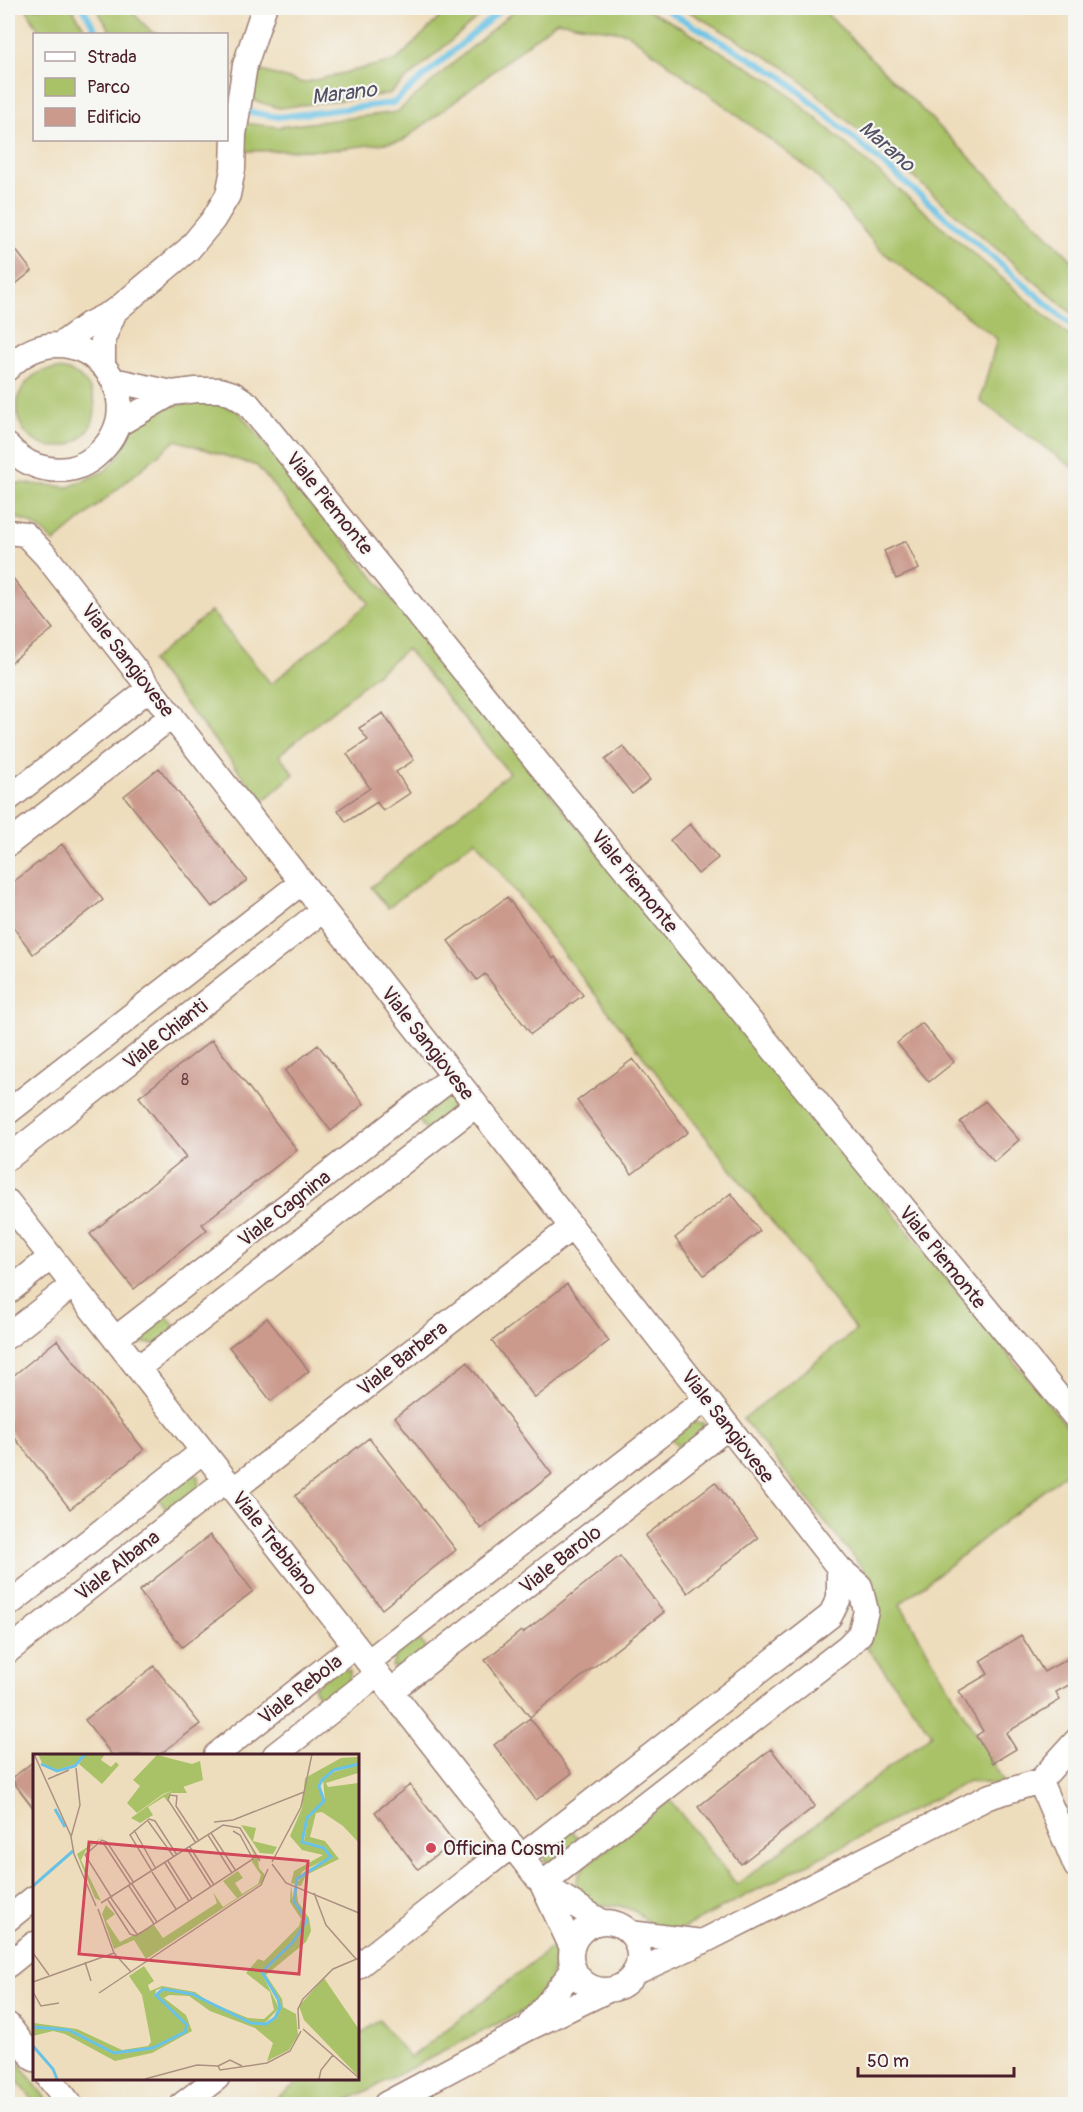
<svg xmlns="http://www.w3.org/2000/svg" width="1083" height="2112" font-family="Pangolin,sans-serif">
<rect width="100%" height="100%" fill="#f6f6f2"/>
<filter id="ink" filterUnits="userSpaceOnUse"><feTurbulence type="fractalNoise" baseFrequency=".0167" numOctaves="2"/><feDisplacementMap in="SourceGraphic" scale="12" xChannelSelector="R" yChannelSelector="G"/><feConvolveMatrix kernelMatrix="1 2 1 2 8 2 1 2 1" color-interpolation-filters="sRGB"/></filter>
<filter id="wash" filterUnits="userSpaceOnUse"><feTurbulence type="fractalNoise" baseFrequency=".008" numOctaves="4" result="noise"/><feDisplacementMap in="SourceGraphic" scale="24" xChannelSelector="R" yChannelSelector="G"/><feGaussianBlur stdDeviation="1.35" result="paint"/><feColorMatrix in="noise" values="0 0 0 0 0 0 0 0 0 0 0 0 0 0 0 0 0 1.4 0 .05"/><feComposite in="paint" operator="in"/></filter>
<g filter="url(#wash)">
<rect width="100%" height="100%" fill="#eeddbc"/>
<!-- green -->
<path fill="#a9c268" stroke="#7a704a" stroke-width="1.5" d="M26 8H72L88 34H41Z
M96 8H130L132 12 153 33 164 34H112Z
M449 8H489L389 94 279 108 246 98 251 68 303 83 397 60Z
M517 8H643L669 21 775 83 1075 341V469L980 401 997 339 880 250 813 172 627 33 557 21 453 103 402 141 329 150 241 151 243 123 278 127 397 112Z
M683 8H821L1075 263V316L786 68Z
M17 408a39 39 0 1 1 78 0a39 39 0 1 1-78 0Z
M197 402 219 404 238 411 1075 1436V1466L900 1604 1004 1782 999 1785 969 1781 673 1933H659C650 1924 642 1914 630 1909 612 1902 590 1911 578 1893 572 1884 579 1875 584 1867L670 1800 737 1885 932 1734 867 1648C879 1619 881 1598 864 1570L743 1419 856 1330 475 840 388 908 371 887 509 773 407 649 279 755 294 774 263 801 151 661 211 611 271 684 369 603 257 466 176 440 54 542C39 528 28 518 8 517V489L18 483 69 487 105 471 118 457 136 423 168 406Z
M437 1098 453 1099 450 1115 427 1132 415 1115Z
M163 1311 176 1328 156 1344 141 1343 143 1327Z
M690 1422 704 1423 702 1437 683 1452 670 1437Z
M186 1474 198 1476 199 1491 169 1513 157 1497Z
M416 1635 429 1651 408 1667H392L396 1651Z
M337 1669 350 1671 349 1685 325 1704 313 1688Z
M570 1828 583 1844 561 1862 544 1861 548 1845Z
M556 1944C556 1975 549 1982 532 2006L341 2104H268L304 2078H357V2037L379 2020 410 2058Z
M8 2049 50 2104H36L8 2069Z"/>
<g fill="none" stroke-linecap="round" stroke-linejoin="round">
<!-- stream -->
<path stroke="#69c2e6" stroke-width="6" d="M83 8 98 34
M663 8 781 76 1076 329
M244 111 278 117 393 103 503 8"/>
</g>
<g id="blocks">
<!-- building -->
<path fill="#cb9a8d" d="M8 240 32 271 8 290Z
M906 541 919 569 896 579 884 551Z
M8 572 53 629 8 665Z
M383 713 414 760 396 772 410 793 383 811 377 802 346 822 338 810 370 788 347 754 368 740 359 728Z
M623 746 650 780 632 794 605 760Z
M159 768 247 880 212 907 124 796Z
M690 824 718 858 698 874 670 840Z
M62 844 103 900 33 954 8 920V886Z
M507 897 553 959 555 957 583 995 531 1034 485 974 477 980 448 941Z
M922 1023 954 1062 929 1082 897 1043Z
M212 1040 297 1150 202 1224 207 1230 134 1289 90 1234 186 1157 139 1097Z
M318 1045 364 1104 331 1131 285 1071Z
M633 1059 688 1132 632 1174 577 1101Z
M985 1101 1019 1140 994 1162 960 1122Z
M731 1193 760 1231 704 1275 675 1238Z
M567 1284 609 1341 535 1398 492 1341Z
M267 1318 309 1371 271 1401 229 1347Z
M57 1340 144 1450 70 1509 8 1429V1380Z
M467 1362 552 1474 481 1529 395 1417Z
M369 1438 456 1550 382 1609 295 1496Z
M715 1482 758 1538 688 1593 645 1536Z
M210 1535 253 1591 182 1647 139 1591Z
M620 1556 664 1612 530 1717 485 1660 521 1631 523 1633Z
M1021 1635 1044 1672 1076 1654V1681L1056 1692 1060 1700 1006 1733 1016 1749 993 1763 976 1736 983 1731 959 1691 988 1674 980 1661Z
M154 1666 200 1724 159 1755H112L85 1720Z
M530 1718 572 1773 536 1800 494 1745Z
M771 1749 815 1806 741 1864 698 1807Z
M34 1761V1809L11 1779Z
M410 1785 454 1842 418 1869 375 1812Z"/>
</g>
</g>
<g filter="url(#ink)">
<use href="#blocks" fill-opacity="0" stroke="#9c7e74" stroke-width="1.5"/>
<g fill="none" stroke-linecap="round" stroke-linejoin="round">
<!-- minor casing -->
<g stroke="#9c7e74" stroke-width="27">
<path id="minor" d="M60 345 89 324 115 311 189 249 213 220 228 195 233 169 234 135 245 65 264 8
M103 366V339L115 311
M8 368C73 302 158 393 101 451 92 460 81 467 69 469 44 472 25 465 8 446
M113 380 172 393
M117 425 172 393 196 390H220L233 394 248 404 539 764 1076 1418
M8 532 25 534 46 556 839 1568 860 1586 866 1611 860 1634 847 1647 542 1884
M8 799 150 688
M8 844 172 716
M8 1112 302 882
M8 1158 323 910
M8 1202 542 1884 572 1948
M8 1292 51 1257
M8 1336 73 1285
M115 1339 454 1076
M138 1368 476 1105
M233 1490 572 1227
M8 1605 203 1451
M8 1651 226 1480
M368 1662 706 1399
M391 1691 728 1427
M216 1755 355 1645
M275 1755 378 1674
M1040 1781 1076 1866
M521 1857 830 1616 839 1598V1568
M542 1884 602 1922
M8 1919 34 1898
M571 1956a34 34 0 1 1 68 0a34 34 0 1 1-68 0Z
M630 1933 702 1942
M8 1965 34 1944
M357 1967 512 1845
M634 1973 702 1942 988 1797 1040 1781 1076 1741
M531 2024 574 1969
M8 2025 34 2059
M49 2078 70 2104
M183 2104 217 2078
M386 2104 527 2029 608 1990"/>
</g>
<!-- minor -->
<use href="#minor" stroke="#fff" stroke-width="24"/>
</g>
</g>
<!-- markers -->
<circle fill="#d1495b" stroke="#f6f6f2" stroke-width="2" cx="431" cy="1848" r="6"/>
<g text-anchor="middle" stroke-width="4.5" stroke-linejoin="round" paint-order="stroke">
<!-- number labels -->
<g font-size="16" fill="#6a3e44">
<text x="185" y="1085">8</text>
</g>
<!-- street labels -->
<g font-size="20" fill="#4a1f2b" stroke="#f6f6f2">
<text transform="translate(330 503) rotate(51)" y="7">Viale Piemonte</text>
<text transform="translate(128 660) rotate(52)" y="7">Viale Sangiovese</text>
<text transform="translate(635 881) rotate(51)" y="7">Viale Piemonte</text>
<text transform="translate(165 1034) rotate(-38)" y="7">Viale Chianti</text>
<text transform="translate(428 1043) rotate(52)" y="7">Viale Sangiovese</text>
<text transform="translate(284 1208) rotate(-38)" y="7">Viale Cagnina</text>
<text transform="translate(943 1257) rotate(51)" y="7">Viale Piemonte</text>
<text transform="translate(402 1358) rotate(-38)" y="7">Viale Barbera</text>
<text transform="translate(728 1426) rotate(52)" y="7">Viale Sangiovese</text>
<text transform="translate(275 1543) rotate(52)" y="7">Viale Trebbiano</text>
<text transform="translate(560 1559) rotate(-38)" y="7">Viale Barolo</text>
<text transform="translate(117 1565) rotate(-38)" y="7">Viale Albana</text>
<text transform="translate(300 1689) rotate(-38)" y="7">Viale Rebola</text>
</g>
<!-- poi labels -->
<g font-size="20" fill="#4a1f2b" stroke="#f6f6f2" text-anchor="start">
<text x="443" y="1855">Officina Cosmi</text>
</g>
<!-- water labels -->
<g font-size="21" font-style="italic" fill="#535063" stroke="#f6f6f2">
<text transform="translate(344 93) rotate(-7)" y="7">Marano</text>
<text transform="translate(887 146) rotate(41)" y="7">Marano</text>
</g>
</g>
<!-- overview -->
<g transform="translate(33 1754)">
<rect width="326" height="326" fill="#eeddbc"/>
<path d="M5 0H50L43 10 23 16 9 9ZM53 0H72L68 6 78 13 83 8 86 11 69 30 46 10ZM124 1 159 10 167 7 170 26 130 40 104 59 94 49 107 32 100 26ZM325 3V9L301 16 288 25 285 32 291 46 273 64 268 88 291 95 297 103 270 117 261 130 258 129 261 117 290 101 269 96 257 82 269 54 272 24 308 4ZM325 11V19L293 29 295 33 325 29V88L310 72 289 58 283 59 277 83 292 87 306 105 273 121 268 132 263 131 271 118 299 104 292 93 271 87 275 65 292 47 290 26 301 18ZM150 32 154 39H138L135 48 131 43 115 53 120 61 107 69 98 64 130 41ZM208 71 223 74 220 87 244 93 240 100 227 99ZM72 81 53 96 48 106 68 147 62 144 44 100ZM216 91 225 105 226 114 232 121 230 128 113 205 101 186 81 195 69 160 73 151 82 160 73 167 87 188 121 171 130 184 184 149 180 138 190 153 204 144 190 127 205 117 210 124 202 129 209 140 225 130 228 121 219 108 221 101ZM258 131 260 147 273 167 260 187 228 218 246 254 232 269H218L177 251 160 239 130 234 123 236 122 241 153 271 151 278 120 293 81 298 37 275 0 272 1 269 44 275 89 296 115 292 118 288 109 241 96 222 111 212 121 227 115 231 117 237 129 232 162 238 176 248 215 264 231 265 241 256 237 238 213 219 225 205 231 207 266 172 268 165 257 148ZM263 132 265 148 276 164 278 177 273 188 233 221 249 245 250 253 263 260 265 281 256 296 234 307 240 289 222 274 177 257 156 242 136 241 131 244 153 261 159 277 119 299 82 307 32 280 20 277 0 282V274H20L36 277 81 300 121 295 152 279 155 271 124 241 130 236 159 241 218 270 233 271 243 265 248 254 246 244 230 219 261 188 275 168 262 147ZM291 224 325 274V322L271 266 266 252Z" fill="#a9c268"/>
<path fill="none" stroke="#69c2e6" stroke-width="3" d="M8 10 24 17 42 12 52 0M22 55 32 73M0 132 40 97M0 273 36 276 81 299 120 294 152 278 154 271 123 241 130 235 159 240 218 269 233 270 242 264 247 254 245 245 229 218 260 188 274 167 261 147 264 125 298 103 291 94 269 88 274 64 291 47 286 32 289 26 301 16 326 10M0 292 20 315 24 325"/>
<path fill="none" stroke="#ac9182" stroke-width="1.5" d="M1 0 38 82M43 14 47 51 38 83 41 100 63 152M15 25 36 16M115 67 141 103M181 68 200 66 271 38M101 76 123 115M178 79 203 117M175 81 199 119M66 89 71 90 98 131M163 89 135 46 137 41 144 42 143 52 166 87M157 93 181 131M154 95 178 133M135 107 159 145M239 108 268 53 279 0M132 109 156 147M239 110 253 129 326 159M119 117 97 81 116 65 122 67 144 101M119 118 143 155M99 130 124 168M96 132 121 170M281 139 293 171 323 205M78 144 104 180M79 144 52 101 69 86 74 88 101 129M75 146 97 180 103 182 220 105 207 81 200 77M68 149 190 71 207 74 227 107M65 155 81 199 98 218M0 199 16 221M52 208 58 227M0 228 81 199M0 238 8 252 26 249M66 239 228 131 235 115M266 275 265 255 270 245 300 215 326 204M270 275 326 324M185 312 197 306 209 312M112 325 164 311 185 312 187 316 234 309 257 297 268 277M286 325 288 316 300 301"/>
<path fill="#d1495b" fill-opacity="0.15" stroke="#d1495b" stroke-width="3" d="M56 88 275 107 266 220 46 200Z"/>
<rect width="326" height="326" fill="none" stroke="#4a1f2b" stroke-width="3"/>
</g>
<!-- margin -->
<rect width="1083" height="2112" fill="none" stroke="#f6f6f2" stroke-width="30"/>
<!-- legend -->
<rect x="33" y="33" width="195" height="108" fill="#f6f6f2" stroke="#b1a0a2" stroke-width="1.5"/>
<rect x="45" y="52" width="30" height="9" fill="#ffffff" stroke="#b1a0a2" stroke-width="1.5"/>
<text x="87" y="63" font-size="18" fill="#4a1f2b">Strada</text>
<rect x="45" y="78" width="30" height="18" fill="#a9c268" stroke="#b1a0a2" stroke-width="1.5"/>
<text x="87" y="93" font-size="18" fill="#4a1f2b">Parco</text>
<rect x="45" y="108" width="30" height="18" fill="#cb9a8d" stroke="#b1a0a2" stroke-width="1.5"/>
<text x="87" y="123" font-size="18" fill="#4a1f2b">Edificio</text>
<!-- scale -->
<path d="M858 2067v9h156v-9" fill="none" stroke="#4a1f2b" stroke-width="3"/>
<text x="867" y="2067" font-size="18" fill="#4a1f2b" stroke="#f6f6f2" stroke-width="4.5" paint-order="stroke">50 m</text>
</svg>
